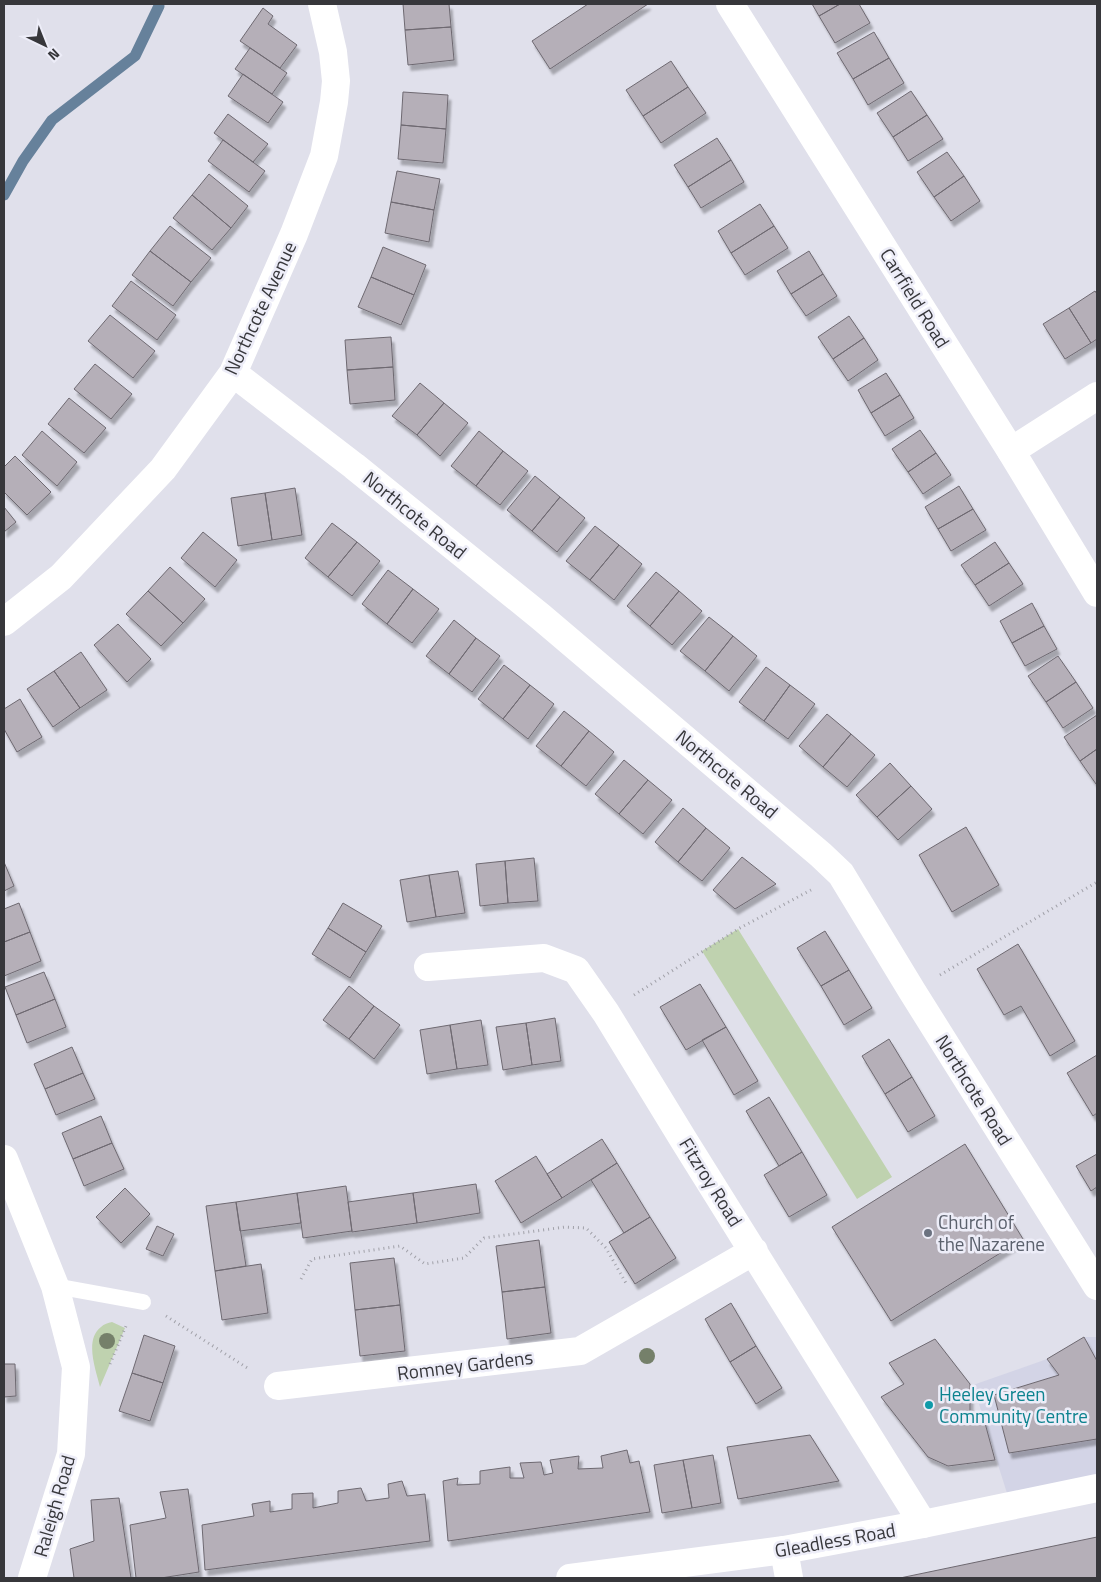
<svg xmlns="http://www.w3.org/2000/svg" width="1101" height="1582" font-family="'Titillium Web',sans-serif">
<defs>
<filter id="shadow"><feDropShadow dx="3" dy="5.5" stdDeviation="1" flood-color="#0004"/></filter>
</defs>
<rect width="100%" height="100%" fill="#e0e0eb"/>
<!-- built -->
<path fill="#d3d4e6" d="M1084 1337H1097V1488L1011 1506 973 1385 1047 1359Z"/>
<!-- green -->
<path fill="#bfd2af" d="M738 929 892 1177 857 1199 702 951Z
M112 1322 125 1328 100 1387C96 1370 84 1340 101 1327 104 1324 108 1323 112 1322Z"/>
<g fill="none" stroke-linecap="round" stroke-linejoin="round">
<!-- stream -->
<path stroke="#66819b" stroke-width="11" d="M4 195 23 161 52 120 135 56 159 6"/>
</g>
<!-- building -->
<path fill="#b5afb8" stroke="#6e6971" filter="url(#shadow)" d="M403 4H449L451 27 405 30Z
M588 4H648L550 69 532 41Z
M812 4H840L819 16Z
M840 4H859L870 23 835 43 819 16Z
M263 8 273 16 268 24 297 45 280 68 240 41Z
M451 27 454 60 408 65 405 30Z
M874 32 889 58 853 79 837 53Z
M250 48 287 73 272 94 235 69Z
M889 58 904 83 868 105 853 79Z
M671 61 688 87 643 116 626 90Z
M243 74 283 102 268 123 228 96Z
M688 87 706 113 661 143 643 116Z
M911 91 927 115 893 137 877 113Z
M403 92 448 95 446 129 401 125Z
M228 114 268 144 253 162 214 133Z
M927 115 943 139 908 161 893 137Z
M401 125 446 129 443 163 398 159Z
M717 138 731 160 688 187 674 165Z
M223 140 265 171 249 192 208 161Z
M947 152 964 176 934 197 917 172Z
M731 160 744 182 701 208 688 187Z
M397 171 440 179 434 210 391 202Z
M209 174 248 206 231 228 192 195Z
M964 176 980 201 951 221 934 197Z
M192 195 231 228 212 250 173 218Z
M391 202 434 210 429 242 385 233Z
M760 204 774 226 731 253 718 231Z
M170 226 211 258 191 282 150 251Z
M774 226 788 248 745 275 731 253Z
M383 247 426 265 414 295 371 277Z
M150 251 191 282 173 306 132 275Z
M809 251 823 274 791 294 777 271Z
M823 274 837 296 806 316 791 294Z
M371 277 414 295 401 325 358 307Z
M131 281 176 315 157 340 112 306Z
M1095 291 1097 294V339L1091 343 1069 308Z
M1069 308 1091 343 1065 359 1043 324Z
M110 315 155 351 133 378 88 341Z
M849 316 864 338 833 359 818 337Z
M391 337 393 367 347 370 345 340Z
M864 338 878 360 848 381 833 359Z
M95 364 132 394 111 419 74 389Z
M393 367 395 400 350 404 347 370Z
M886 373 900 395 871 413 858 390Z
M420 383 444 403 417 435 392 416Z
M900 395 914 418 885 436 871 413Z
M69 398 106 428 84 453 48 424Z
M444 403 468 423 440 456 417 435Z
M920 430 936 453 908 472 892 449Z
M42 431 77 462 57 486 22 455Z
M479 431 503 451 476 486 451 466Z
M503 451 528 471 500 505 476 486Z
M936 453 951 475 923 494 908 472Z
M15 456 51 492 27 515 4 492V467Z
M535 476 560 497 532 531 507 510Z
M959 486 973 509 938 529 925 507Z
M295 488 302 535 272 540 265 493Z
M265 493 272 540 238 546 231 498Z
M560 497 585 518 557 552 532 531Z
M4 507 16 522 4 532Z
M973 509 986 530 951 551 938 529Z
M332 523 357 542 328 577 305 558Z
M595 526 619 545 590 580 566 561Z
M203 532 237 560 215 587 181 558Z
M357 542 380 561 352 596 328 577Z
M995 542 1009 563 975 585 961 565Z
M619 545 642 564 614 600 590 580Z
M1009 563 1023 584 989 606 975 585Z
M170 567 205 599 183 623 148 591Z
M388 570 413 589 387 624 362 604Z
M656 572 679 591 650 626 627 606Z
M413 589 439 609 412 643 387 624Z
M148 591 183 623 161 646 126 614Z
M679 591 702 611 672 645 650 626Z
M1032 603 1044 626 1012 643 1000 621Z
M709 617 733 636 705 671 680 651Z
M454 620 476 638 449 674 426 656Z
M118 624 151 659 127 682 94 645Z
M1044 626 1057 649 1025 666 1012 643Z
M733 636 757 656 729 691 705 671Z
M476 638 500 656 472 692 449 674Z
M81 652 107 690 80 708 54 671Z
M1058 656 1076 682 1046 702 1028 676Z
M504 665 530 685 503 719 478 699Z
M766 667 790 685 764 721 739 702Z
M54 671 80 708 53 727 27 689Z
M1076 682 1093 708 1063 728 1046 702Z
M530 685 554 704 528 739 503 719Z
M790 685 815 704 788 739 764 721Z
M20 699 42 737 17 752 4 729V709Z
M564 711 589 731 561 766 536 746Z
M827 714 851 734 823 767 799 746Z
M1097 715V749L1080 761 1064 737Z
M589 731 614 752 586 786 561 766Z
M851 734 875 755 847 787 823 767Z
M1097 749V783L1096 784 1080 761Z
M624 760 648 780 619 814 595 794Z
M890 763 911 786 877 817 856 795Z
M648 780 672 800 643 834 619 814Z
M911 786 932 809 898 840 877 817Z
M683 808 706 828 678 862 655 842Z
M966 827 999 885 952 912 919 855Z
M706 828 730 848 702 881 678 862Z
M742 857 776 884 735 909 713 890Z
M534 858 538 901 508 903 505 861Z
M505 861 508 903 480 906 476 864Z
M4 862 14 886 4 891Z
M458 871 465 913 436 917 429 875Z
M429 875 436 917 407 922 400 880Z
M19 903 30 932 4 942V909Z
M343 903 382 926 366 952 328 928Z
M328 928 366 952 350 978 312 954Z
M825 931 849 970 821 986 797 948Z
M30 932 41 961 4 976V942Z
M1018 944 1075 1041 1050 1056 1021 1006 1004 1015 977 969Z
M849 970 872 1008 844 1025 821 986Z
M44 972 55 999 16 1015 5 987Z
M700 984 726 1027 686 1050 660 1007Z
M349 986 374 1006 349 1039 323 1020Z
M55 999 66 1027 27 1043 16 1015Z
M374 1006 400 1025 374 1059 349 1039Z
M555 1018 561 1061 532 1065 526 1023Z
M481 1020 488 1065 457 1069 450 1025Z
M526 1023 532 1065 503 1070 496 1027Z
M450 1025 457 1069 427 1074 420 1030Z
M726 1027 758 1081 734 1095 702 1040Z
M889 1039 912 1077 885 1094 862 1056Z
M72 1047 83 1073 45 1089 34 1064Z
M1097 1055V1113L1093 1116 1067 1073Z
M83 1073 95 1099 56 1115 45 1089Z
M912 1077 935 1116 908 1132 885 1094Z
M769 1097 802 1152 779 1166 746 1111Z
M101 1116 112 1143 73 1159 62 1133Z
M602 1139 617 1163 562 1198 547 1174Z
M112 1143 124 1169 84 1186 73 1159Z
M965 1144 1023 1239 891 1321 832 1227Z
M802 1152 827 1195 789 1217 764 1175Z
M1097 1154V1187L1091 1191 1076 1166Z
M536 1156 562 1198 521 1223 495 1181Z
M617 1163 650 1217 624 1233 591 1180Z
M476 1184 480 1213 417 1223 413 1193Z
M346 1186 352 1231 303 1238 297 1193Z
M125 1188 150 1214 121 1243 96 1217Z
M297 1193 301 1223 240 1231 236 1202Z
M413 1193 417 1223 352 1232 348 1202Z
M236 1202 246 1266 215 1271 206 1206Z
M650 1217 676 1258 635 1284 609 1242Z
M157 1226 174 1234 163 1256 146 1249Z
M539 1240 545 1287 502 1292 496 1246Z
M394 1258 400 1305 355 1310 350 1263Z
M261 1264 268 1313 222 1320 215 1271Z
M545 1287 551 1333 507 1339 502 1292Z
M731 1303 756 1346 730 1362 705 1319Z
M400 1305 405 1351 360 1356 355 1310Z
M144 1335 175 1346 163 1383 132 1373Z
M1084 1337 1097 1361V1439L1009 1453 994 1395 1059 1375 1047 1359Z
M935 1339 970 1384V1414L982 1412 995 1460 948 1466 928 1457 881 1397 904 1384 889 1363Z
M756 1346 782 1388 756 1404 730 1362Z
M4 1364H15L16 1396 4 1397Z
M132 1373 163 1383 150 1421 119 1411Z
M810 1435 839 1481 738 1499 727 1447Z
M627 1450 630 1463 639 1461 650 1512 448 1541 443 1481 458 1478 457 1485 480 1484V1471L510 1467V1478H524L520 1463 541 1462 544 1475 553 1473 550 1460 579 1456 578 1469 603 1468 601 1456Z
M713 1455 721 1503 692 1508 683 1460Z
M683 1460 692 1508 662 1513 654 1465Z
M402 1481 407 1496 425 1494 430 1541 205 1570 202 1525 254 1516 252 1504 270 1501V1512L292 1509V1494L313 1493V1508L338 1503V1491L361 1488 366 1501 389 1498 388 1484Z
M188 1489 199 1572 161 1578H136L130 1525 166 1518 160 1492Z
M119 1498 131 1578H74L70 1549 94 1541 91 1500Z
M1097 1537V1578H900Z"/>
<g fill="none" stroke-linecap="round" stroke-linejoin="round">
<!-- path -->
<path stroke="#a0a0a8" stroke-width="3" stroke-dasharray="1 4" stroke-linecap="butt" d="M940 975 1097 882
M634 995 738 929 811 890
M301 1279 312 1259 400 1246 425 1264 464 1258 484 1238 565 1227 586 1228 606 1248 627 1285
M166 1316 249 1369
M110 1364 126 1326"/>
<!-- lane -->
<path stroke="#fff" stroke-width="16" d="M55 1286 143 1302"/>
<!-- street -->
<path stroke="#fff" stroke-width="28" d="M233 373 354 466 541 617 821 855 841 874 912 991 1097 1286
M1011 451 1097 396
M4 622 61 577 163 469 233 373 294 234 324 156 334 102 336 81 333 52 322 4
M428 967 544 958 576 970 606 1013 683 1139 923 1524
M4 1159 55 1286 76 1367 71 1454 32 1578
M278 1386 580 1351 754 1251
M784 1550 789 1578"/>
<!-- secondary -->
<path stroke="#fff" stroke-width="28" d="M730 4 1011 451 1097 593
M570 1578 784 1550 923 1524 1097 1488"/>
</g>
<!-- trees -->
<g fill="#75806a">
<circle cx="107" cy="1341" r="8"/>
<circle cx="647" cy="1356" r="8"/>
</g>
<!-- markers -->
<circle fill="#6b7280" stroke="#ededf8" stroke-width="2" cx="928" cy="1233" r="5"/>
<circle fill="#0f9aa8" stroke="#ededf8" stroke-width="2" cx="929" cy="1405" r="5"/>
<g text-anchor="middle" stroke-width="5" stroke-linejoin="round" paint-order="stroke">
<!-- street labels -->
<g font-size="19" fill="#37373b" stroke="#ededf8">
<text transform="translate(915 298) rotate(58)" y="7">Carrfield Road</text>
<text transform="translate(260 308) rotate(-65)" y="7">Northcote Avenue</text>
<text transform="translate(415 515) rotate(39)" y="7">Northcote Road</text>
<text transform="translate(727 774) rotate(40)" y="7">Northcote Road</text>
<text transform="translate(974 1090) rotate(58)" y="7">Northcote Road</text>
<text transform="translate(711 1182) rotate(58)" y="7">Fitzroy Road</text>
<text transform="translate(465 1365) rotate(-7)" y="7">Romney Gardens</text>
<text transform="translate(54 1506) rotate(-74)" y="7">Raleigh Road</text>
<text transform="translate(835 1540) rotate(-10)" y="7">Gleadless Road</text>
</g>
<!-- worship labels -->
<g font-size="19" fill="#5b616d" stroke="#ededf8" text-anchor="start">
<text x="938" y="1229">Church of<tspan x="938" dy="22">the Nazarene</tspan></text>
</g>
<!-- culture labels -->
<g font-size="19" fill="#0d838f" stroke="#ededf8" text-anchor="start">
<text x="939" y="1401">Heeley Green<tspan x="939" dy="22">Community Centre</tspan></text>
</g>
</g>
<!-- border -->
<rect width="1101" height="1582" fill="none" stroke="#37373b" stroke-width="10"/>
<!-- north arrow -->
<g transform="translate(45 45) rotate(137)" stroke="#ededf8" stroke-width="4" paint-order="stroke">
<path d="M0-4L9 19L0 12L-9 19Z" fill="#37373b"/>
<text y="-8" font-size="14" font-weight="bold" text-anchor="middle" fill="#37373b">N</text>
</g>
</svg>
